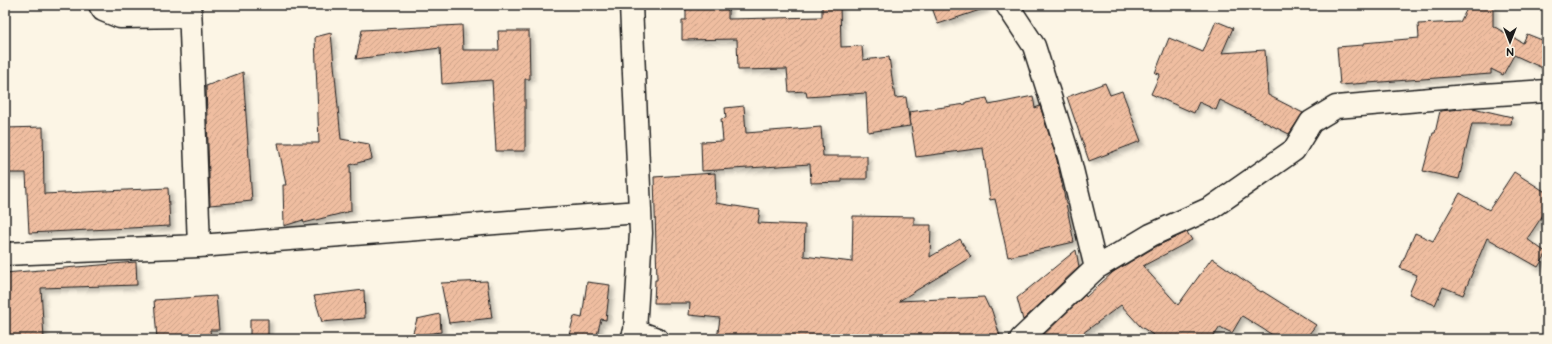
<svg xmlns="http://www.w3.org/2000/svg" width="1552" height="344" font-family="'Balsamiq Sans',sans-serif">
<defs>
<pattern id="building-hatch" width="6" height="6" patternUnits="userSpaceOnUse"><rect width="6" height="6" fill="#efbda0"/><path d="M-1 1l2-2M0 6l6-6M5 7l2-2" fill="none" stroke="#cca289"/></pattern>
<filter id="shadow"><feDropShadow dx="3.5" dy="3.5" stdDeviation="2" flood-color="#0004"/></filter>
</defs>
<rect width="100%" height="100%" fill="#fcf5e5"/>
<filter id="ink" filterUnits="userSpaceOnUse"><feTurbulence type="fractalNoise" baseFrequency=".025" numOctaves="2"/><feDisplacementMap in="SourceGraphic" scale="8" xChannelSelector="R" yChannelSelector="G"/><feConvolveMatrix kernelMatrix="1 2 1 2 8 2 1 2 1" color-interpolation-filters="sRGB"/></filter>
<g filter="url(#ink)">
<!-- building -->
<path fill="url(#building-hatch)" stroke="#1c1c1c" filter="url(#shadow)" d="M686 5H728V19L822 17V5H840L841 47 862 46 863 60 889 57 895 98 906 97 910 126 868 132 866 93 807 97 806 91 789 92 787 69 738 70 737 39 682 40V20H686Z
M931 5H986V8L938 24Z
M1469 5H1493V26L1523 43 1527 34 1547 42V70L1514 55 1503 75 1491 69V74L1340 85 1337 47 1363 45V43L1419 38 1418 24 1460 22Z
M1216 21 1233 28 1222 53 1265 50 1268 95 1303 113 1289 134 1220 100 1216 110 1199 102 1194 113 1151 94 1160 74 1155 73 1169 38 1203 52Z
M462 25 463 50H499L498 31H529L530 79H525V151H496L492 80 442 84 440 48 356 59 362 30Z
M331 33 341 139 369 144 372 159 350 165 351 211 304 223 303 220 284 226 283 185H286L278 143H319L315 37Z
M243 72 252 201 210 205 206 86Z
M1105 83 1110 95 1122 91 1141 141 1089 161 1067 97Z
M1033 96 1035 108 1040 106 1057 160 1074 242 1008 257 995 199 990 200 983 148 916 157 909 112 966 104V102L987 98 989 105Z
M744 106 746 133 821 127 823 156H867V179H842V182L811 183 810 164 702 171 701 142 723 141 721 119 726 118 725 108Z
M1473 108 1512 117 1511 124H1472L1459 179 1423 171 1433 133H1435L1440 111Z
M43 127 44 194 168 188 170 226 29 233 26 173H5V128Z
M1514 172 1547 193V209L1527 239 1547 253 1538 267 1487 238 1463 295 1443 287 1435 305 1409 294 1417 275 1400 268 1415 233 1433 241 1460 193 1489 210Z
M715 173 716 203 760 210 758 223 805 225 804 256 852 262 853 216 914 217V225H931L930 257 960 239 971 257 899 301 984 297 989 308H991L1000 336 990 339H717L720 318 689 315 690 303H654L655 280H657L654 177Z
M1187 232 1192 240 1143 266 1178 305 1212 258 1261 292 1262 291 1316 325 1305 339H1279L1242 316 1232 333 1220 327 1212 339H1159L1140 326 1121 305 1075 339H1039L1085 295 1086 297 1113 272 1157 246Z
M1076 250 1079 267 1023 320 1017 298Z
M136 262 137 285 41 288 44 339H5V273Z
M487 281 492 318 449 323 441 283Z
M587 282 610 285 606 320 601 319 596 339H568L574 316 582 318Z
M364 290 365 318 322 322 314 296Z
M216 296 219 330H210L211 339H157L154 300Z
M440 314 441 332 412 336 417 319Z
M250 319H268V339H250Z"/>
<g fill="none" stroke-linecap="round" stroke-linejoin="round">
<!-- minor casing -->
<g stroke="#1c1c1c" stroke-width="25">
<path id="minor" d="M100 5 103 10 120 17 190 16
M190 5 199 246
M631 5 641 233 635 331 632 339
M1007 5 1034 46 1069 157 1096 268
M5 254 199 246 639 212
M635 331 657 339
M1021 339 1096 268 1151 235 1211 208 1294 150 1311 122 1336 107 1467 96 1547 91"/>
</g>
<!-- minor -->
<use href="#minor" stroke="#fcf5e5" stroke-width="22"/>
</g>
</g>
<!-- margin -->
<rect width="1552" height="344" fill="none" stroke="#fcf5e5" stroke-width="20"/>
<rect x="10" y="10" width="1532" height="324" fill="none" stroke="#1c1c1c" stroke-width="1.5" filter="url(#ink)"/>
<!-- north arrow -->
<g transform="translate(1510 42) rotate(180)" stroke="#fcf5e5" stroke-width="3" paint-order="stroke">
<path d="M0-3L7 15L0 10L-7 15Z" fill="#1c1c1c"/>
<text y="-6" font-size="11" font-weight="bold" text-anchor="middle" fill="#1c1c1c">N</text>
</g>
</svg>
